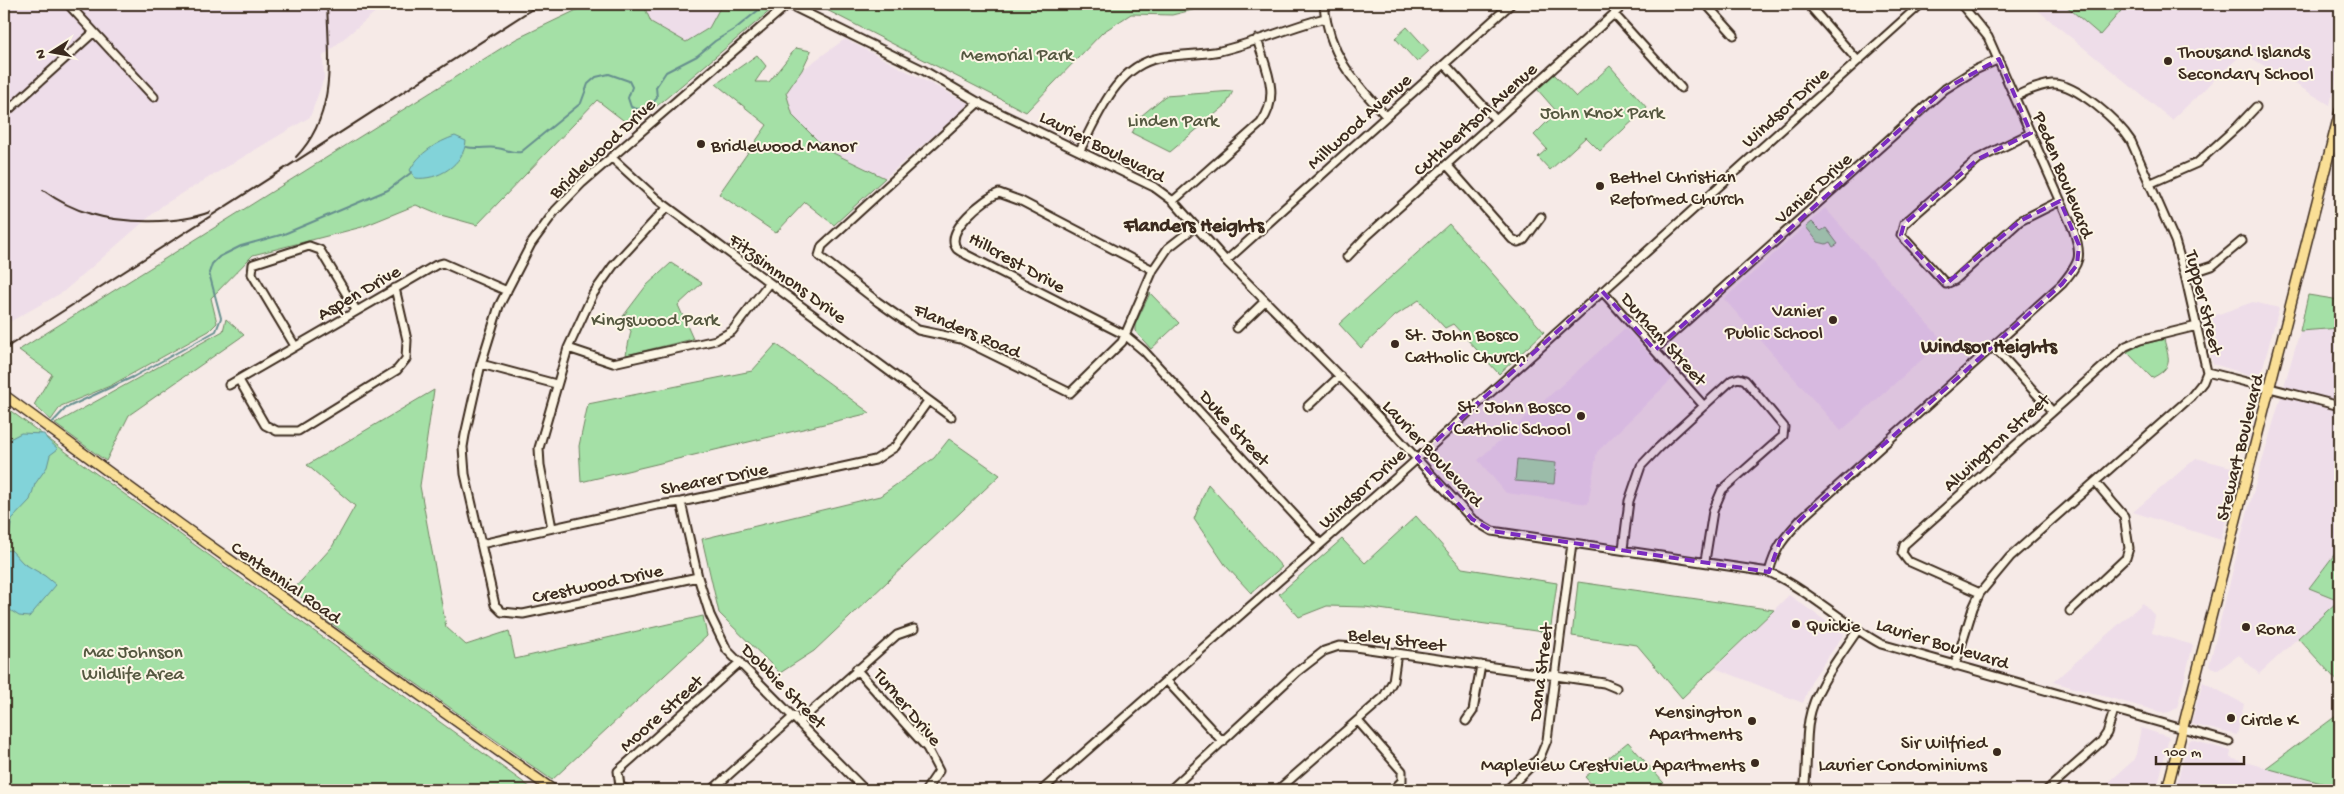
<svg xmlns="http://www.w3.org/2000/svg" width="2344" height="794" font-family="'Gochi Hand',sans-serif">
<rect width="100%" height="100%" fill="#f6eae7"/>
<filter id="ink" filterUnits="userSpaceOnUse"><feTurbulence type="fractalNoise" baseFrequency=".02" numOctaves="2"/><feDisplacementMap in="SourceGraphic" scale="10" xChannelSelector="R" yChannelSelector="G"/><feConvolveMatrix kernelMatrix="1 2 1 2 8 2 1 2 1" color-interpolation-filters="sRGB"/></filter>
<g filter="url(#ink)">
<!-- built -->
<path fill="#eedde9" d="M4 4H385L323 56 324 78 310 117 163 205 63 292 4 325Z
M643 4H722L709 28 686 42 651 22Z
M2030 4H2340V60L2330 105 2243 53 2172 120Z
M845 39 970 104 885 178 827 150 793 116 786 93 802 70Z
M1825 208 1943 341 1841 431 1724 299Z
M2253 302 2279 308 2260 378 2213 364 2202 320Z
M1625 328 1672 379 1597 452 1588 504 1506 493 1478 460Z
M2340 328V536L2334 555 2309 588 2339 600 2259 674 2239 655 2218 670 2209 666 2248 510 2300 331Z
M2196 458 2239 469 2221 540 2133 512Z
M1789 595 1844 634 1812 680 1803 703 1715 668Z
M2143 603 2155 616 2152 633 2193 645 2177 708 2170 712 2164 713 2053 682Z
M2203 682 2244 704 2237 735 2191 724Z
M2141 728 2169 737 2157 790H2100L2135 759Z
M2192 740 2231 751 2230 758 2340 788V790H2175L2188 742Z"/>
<!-- green -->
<path fill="#a4e0a6" stroke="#708562" d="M606 4H643L651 22 686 42 709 28 722 4H762L772 9 632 127 597 100 477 225 437 214 416 205 362 227 253 255 211 298 217 323 209 331 110 386 61 406 51 420 34 405 52 374 19 350 516 39 583 7 597 8Z
M815 4H1217L1172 15 1131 14 1103 32 1026 112Z
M2064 4H2127L2100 35Z
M1407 27 1429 51 1417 62 1395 38Z
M796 48 811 51 802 70 786 93 793 116 827 150 885 178 834 225 805 202 776 233 719 194 767 125 716 84 757 55 766 66 755 82H769Z
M1610 66 1647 108 1600 151 1586 137 1550 170 1538 157 1547 149 1534 135 1557 112 1537 89 1554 74 1576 97Z
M1233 91 1226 105 1170 152 1132 133 1141 116 1165 96Z
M1812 222 1821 231 1826 228 1838 244 1833 247 1830 242 1826 244 1818 242 1806 227Z
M1449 224 1544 332 1499 374 1453 324 1445 328 1419 300 1395 316 1361 348 1339 324Z
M671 263 702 283 678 305 693 339 626 355 631 331 621 319 646 286Z
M1150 293 1179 323 1151 349 1135 331V325Z
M2308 295 2340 300V328L2300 331Z
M226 319 244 335 129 415 106 461 55 424 223 331Z
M2164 339C2169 360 2174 367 2152 378L2127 352 2140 345Z
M776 344 870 413 581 482 579 446 588 404 752 371Z
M434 390 420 486 446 627 466 645 509 631 515 659 703 616 707 636 552 780 328 621 293 590 332 547 355 506 307 465Z
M4 406 62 449 534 790H4Z
M949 439 1000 475 814 651 780 673 719 613 702 539 880 496 934 458Z
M1517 459 1556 463 1554 484 1515 481Z
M1208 484 1282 567 1251 593 1226 566 1194 519Z
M1416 516 1462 568 1557 583 1550 633 1365 607 1327 606 1299 617 1279 594 1342 539 1365 563Z
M2340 536V684L2298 638 2339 600 2309 588 2334 555Z
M1578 582 1774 610 1682 698 1637 645 1572 636Z
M2340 713V788L2266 768Z
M1628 742 1670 790H1597L1585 777Z"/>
<!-- water -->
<path fill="#82d3d9" stroke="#668f8e" d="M455 136 466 141C464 164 438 181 415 178L410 170C419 153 437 142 455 136Z
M21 433 44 434 47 439 58 449 50 455 47 467 35 484 30 500 12 519 8 540 4 538V442Z
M11 550 23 563 45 576 56 585 29 617 19 616 4 606V551Z"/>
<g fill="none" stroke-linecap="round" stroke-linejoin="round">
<!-- stream -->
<path stroke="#668f8e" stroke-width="2" d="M466 147C478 150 488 146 497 148 506 149 512 154 521 152L581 103 588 84 596 77 609 74 629 81 632 87 628 98 631 107C641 112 650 107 657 98L656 87 666 72 697 56 715 41 735 29 766 4
M51 424 66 408 133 377 216 331 221 318 209 273 212 264 219 257 241 246 284 234 388 190 412 172"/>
<!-- minor casing -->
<g stroke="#3b2a1e" stroke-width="11">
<path id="minor" d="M68 4 154 97
M788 4 923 70 983 105 1154 187 1173 201 1226 261 1362 399 1472 519 1492 531 1769 572C1810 591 1842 623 1881 644L2229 742
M1706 4 1734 35
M1808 4 1858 61
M1324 6C1330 57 1353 80 1386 116
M1614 14 1681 88
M1445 64 1496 120
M979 102 822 246 819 256 878 302 918 330 961 339 1070 393 1122 342 1153 270 1168 248 1196 226
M4 114 93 33
M2031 133 1978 159 1904 224 1901 235 1946 284 1955 280 2020 221 2060 201
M1080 150C1098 116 1116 66 1159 58 1179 54 1200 55 1220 51 1255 43 1290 27 1325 18
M611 157 658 200 951 417
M1447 165 1512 239 1518 242 1524 240 1541 217
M2149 184 2197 163 2239 125 2256 107
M1173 201 1261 123C1281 95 1266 69 1257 39
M1347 257 1367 236 1625 4
M1226 261 1511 4
M1153 270 1021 201 999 193C985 198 943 231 957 249 959 251 964 253 967 255L1125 335 1144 351 1321 544
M2185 275 2212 266 2242 241
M1602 291 1704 406
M1237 328 1265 301
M295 346 252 274 253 264 309 246 320 250 356 310
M1993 346 2052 411
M568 348 613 363 716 340 732 331 769 283
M1655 349 1945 89 1975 70 1999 59
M481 364 556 384
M2207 372 2340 406
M239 380 265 425 277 431H298L397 370 406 359 407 340 395 288
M229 385 436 265 443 263 507 291
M1308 406 1340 376
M681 502 698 577 710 615 727 650 865 790
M552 528 540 465 539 448 568 348 593 294 613 266 667 207
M481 544 657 505 681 502 875 460 895 447 928 401
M1623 549 1629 501 1641 466 1658 448 1732 380 1739 378 1745 380 1784 427 1783 436 1722 490 1713 511 1705 561
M1769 572C1776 546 1785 537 1802 518L2062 284C2080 262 2083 257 2073 229L1988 37 1961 4
M698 577 523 614 502 612 495 605 465 474 463 447 465 435 481 364 499 306 531 244 555 211 582 183 788 4
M1980 593 1908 561 1902 553 1904 545 2126 346 2140 340 2197 326
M2070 611 2126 558 2129 548 2124 516 2096 483
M1955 666 1973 608 1980 593 2010 557 2191 397 2203 382 2207 372 2185 275 2175 241 2131 141C2119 122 2076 83 2052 84 2039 85 2027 91 2016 96
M856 669 927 748 939 771 926 790
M1167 681 1223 742
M1358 721 1402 771V781L1393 790
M1466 721 1473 711 1481 665
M799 722 897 635 914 629
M627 790 620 786 618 771 740 662
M712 790 794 716
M1042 790 1407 468 1921 4
M1170 790 1297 672 1324 651 1339 646 1355 647 1604 683 1616 688
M1278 790 1383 698 1393 681 1397 653
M1507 790 1540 757 1547 740 1572 543
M1804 790C1808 767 1805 743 1809 720 1815 687 1839 658 1857 631
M2047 790 2101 742 2107 733 2114 710"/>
</g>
<!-- major casing -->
<g stroke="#3b2a1e" stroke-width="12">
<path id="major" d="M4 395 181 525 553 790
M2167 790 2340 111"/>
</g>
<!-- minor -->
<use href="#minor" stroke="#fcf5e5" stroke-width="7"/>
<!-- major -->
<use href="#major" stroke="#fadf96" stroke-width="9"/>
<!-- rail -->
<path stroke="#3b2a1e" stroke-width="2" d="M296 157C337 115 329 58 327 4
M43 190C58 201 73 209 91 214 124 224 179 224 210 212
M4 349 540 4"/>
</g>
</g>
<!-- marked area -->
<path fill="#7b2cbf" fill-opacity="0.2" stroke="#7b2cbf" stroke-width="4" stroke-dasharray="10 6" stroke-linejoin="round" d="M1999 59 2031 133 1978 159 1904 224 1901 235 1946 284 2020 221 2060 201 2079 245 2077 265 2062 284 1802 518 1780 541 1769 572 1492 531 1472 519 1417 458 1602 291 1655 350 1945 89Z"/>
<!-- markers -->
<g fill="#3b2a1e" stroke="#fcf5e5" stroke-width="2">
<circle cx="2168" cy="61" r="5"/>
<circle cx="701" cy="144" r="5"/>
<circle cx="1600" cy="186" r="5"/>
<circle cx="1833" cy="320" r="5"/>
<circle cx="1395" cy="344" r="5"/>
<circle cx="1581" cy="416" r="5"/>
<circle cx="1796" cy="624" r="5"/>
<circle cx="2246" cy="627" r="5"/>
<circle cx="2231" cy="718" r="5"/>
<circle cx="1752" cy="721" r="5"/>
<circle cx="1997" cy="752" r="5"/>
<circle cx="1755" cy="763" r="5"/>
</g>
<g text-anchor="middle" stroke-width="4" stroke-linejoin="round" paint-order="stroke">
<!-- poi labels -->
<g font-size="19" fill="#3b2a1e" stroke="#fcf5e5" text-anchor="start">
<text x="2178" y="57">Thousand Islands<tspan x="2178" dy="22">Secondary School</tspan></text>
<text x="711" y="151">Bridlewood Manor</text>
<text x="1610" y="182">Bethel Christian<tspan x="1610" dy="22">Reformed Church</tspan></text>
<text x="1823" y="316" text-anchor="end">Vanier<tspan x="1823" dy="22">Public School</tspan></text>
<text x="1405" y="340">St. John Bosco<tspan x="1405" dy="22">Catholic Church</tspan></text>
<text x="1571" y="412" text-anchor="end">St. John Bosco<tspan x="1571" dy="22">Catholic School</tspan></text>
<text x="1806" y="631">Quickie</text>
<text x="2256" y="634">Rona</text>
<text x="1742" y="717" text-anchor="end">Kensington<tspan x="1742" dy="22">Apartments</tspan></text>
<text x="2241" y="725">Circle K</text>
<text x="1987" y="748" text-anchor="end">Sir Wilfried<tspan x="1987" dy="22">Laurier Condominiums</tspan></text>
<text x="1745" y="770" text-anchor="end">Mapleview Crestview Apartments</text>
</g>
<!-- park labels -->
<g font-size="19" fill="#555840" stroke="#fcf5e5">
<text x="1017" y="60">Memorial Park</text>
<text x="1602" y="118">John Knox Park</text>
<text x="1173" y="126">Linden Park</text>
<text x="655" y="325">Kingswood Park</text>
<text x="133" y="657">Mac Johnson<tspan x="133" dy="22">Wildlife Area</tspan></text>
</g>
<!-- street labels -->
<g font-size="19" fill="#3b2a1e" stroke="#fcf5e5">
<text transform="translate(1784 106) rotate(-42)" y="7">Windsor Drive</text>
<text transform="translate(1474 118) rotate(-42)" y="7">Cuthbertson Avenue</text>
<text transform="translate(1358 120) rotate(-42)" y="7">Millwood Avenue</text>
<text transform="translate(1103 145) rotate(27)" y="7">Laurier Boulevard</text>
<text transform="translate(601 147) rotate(-43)" y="7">Bridlewood Drive</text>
<text transform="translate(2065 174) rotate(68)" y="7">Peden Boulevard</text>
<text transform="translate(1812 187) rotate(-42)" y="7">Vanier Drive</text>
<text transform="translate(1018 261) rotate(29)" y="7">Hillcrest Drive</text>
<text transform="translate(789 277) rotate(36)" y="7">Fitzsimmons Drive</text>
<text transform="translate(358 291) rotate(-30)" y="7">Aspen Drive</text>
<text transform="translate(2206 302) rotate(76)" y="7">Tupper Street</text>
<text transform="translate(968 329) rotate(23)" y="7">Flanders Road</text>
<text transform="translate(1665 338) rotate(48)" y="7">Durham Street</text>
<text transform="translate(1236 427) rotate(48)" y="7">Duke Street</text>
<text transform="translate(1995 441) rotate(-42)" y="7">Alwington Street</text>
<text transform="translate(2238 447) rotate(-76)" y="7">Stewart Boulevard</text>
<text transform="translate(1434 452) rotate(47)" y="7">Laurier Boulevard</text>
<text transform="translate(714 477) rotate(-11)" y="7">Shearer Drive</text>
<text transform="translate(1361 487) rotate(-42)" y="7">Windsor Drive</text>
<text transform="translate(287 581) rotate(35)" y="7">Centennial Road</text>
<text transform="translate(597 582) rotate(-12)" y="7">Crestwood Drive</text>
<text transform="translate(1397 638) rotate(7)" y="7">Beley Street</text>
<text transform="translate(1943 642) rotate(17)" y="7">Laurier Boulevard</text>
<text transform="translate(1539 672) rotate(-83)" y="7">Dana Street</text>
<text transform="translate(785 685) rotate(45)" y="7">Dobbie Street</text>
<text transform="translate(909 706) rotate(50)" y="7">Turner Drive</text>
<text transform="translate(660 712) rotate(-42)" y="7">Moore Street</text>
</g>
<!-- neighbourhood labels -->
<g font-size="20" font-weight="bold" fill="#3b2a1e" stroke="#fcf5e5">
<text x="1194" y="231">Flanders Heights</text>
<text x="1989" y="352">Windsor Heights</text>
</g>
</g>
<!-- margin -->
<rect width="2344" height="794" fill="none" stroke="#fcf5e5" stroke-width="20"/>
<rect x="10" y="10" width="2324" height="774" fill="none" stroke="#3b2a1e" stroke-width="2" filter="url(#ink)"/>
<!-- north arrow -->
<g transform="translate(52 52) rotate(259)" stroke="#fcf5e5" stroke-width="4" paint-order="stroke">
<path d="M0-4L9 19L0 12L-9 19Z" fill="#3b2a1e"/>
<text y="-8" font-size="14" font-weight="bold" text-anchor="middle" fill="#3b2a1e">N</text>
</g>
<!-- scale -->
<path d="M2156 756v8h88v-8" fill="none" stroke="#3b2a1e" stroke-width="2.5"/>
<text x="2164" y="756" font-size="15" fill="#3b2a1e" stroke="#fcf5e5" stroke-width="4" paint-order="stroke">100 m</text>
</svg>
